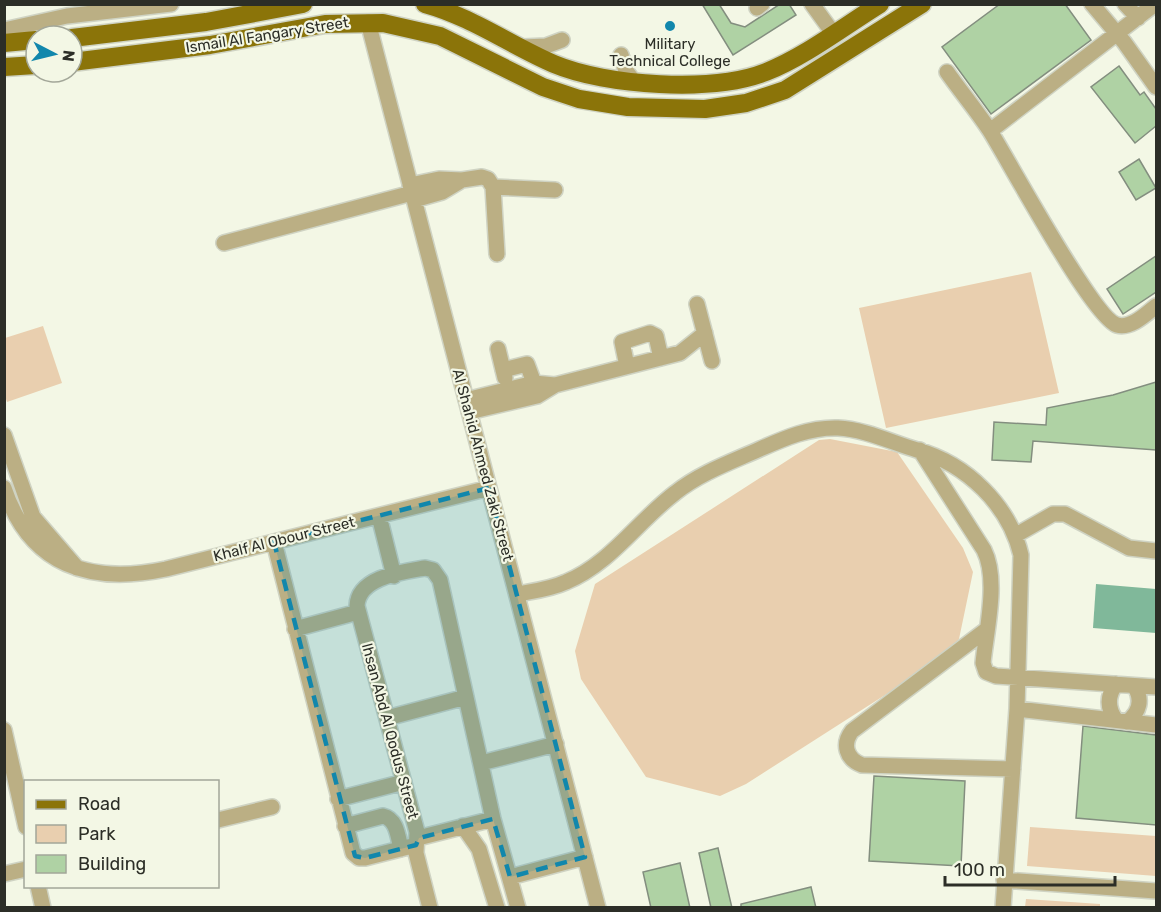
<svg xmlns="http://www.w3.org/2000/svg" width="1161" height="912" font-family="Rubik,sans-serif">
<rect width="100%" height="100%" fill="#f3f7e5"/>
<!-- green -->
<path fill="#e9cfaf" d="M1031 272 1059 393 886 428 859 308Z
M43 326 62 383 7 402 4 393 5 338Z
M830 439 897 452 963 548 973 572 959 639 946 656 746 784 720 796 646 777 581 679 575 651 595 584 819 440Z
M1030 827 1156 836V876L1027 866Z
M1026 899 1100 904V907H1025Z"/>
<!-- water -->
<path fill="#80b89a" d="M1096 584 1156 589V633L1093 628Z"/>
<!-- building -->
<path fill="#afd2a4" stroke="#838e7f" stroke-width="1.5" d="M702 4H719L731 23 745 27 780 4H789L796 15 733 55Z
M1000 4H1065L1091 40 991 114 942 47Z
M1119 66 1140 95 1144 92 1156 109V126L1135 143 1091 87Z
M1139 159 1156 188 1136 200 1119 172Z
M1156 256V292L1123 314 1107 289Z
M1156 382V450L1033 441 1031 462 992 460 994 422 1046 425 1047 408 1113 395Z
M1083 726 1156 735V825L1076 818Z
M874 776 965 781 961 866 869 861Z
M718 848 732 908H711L699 853Z
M680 863 690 908H651L643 872Z
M811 887 816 908H741V904Z"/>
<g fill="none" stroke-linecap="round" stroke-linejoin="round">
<!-- minor casing -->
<g stroke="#cfd3c3" stroke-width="18">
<path id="minor" d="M812 4 833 33
M1092 4 1124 42 1156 87
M1125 4 1138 18
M757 8 762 4
M368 22 598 908
M4 30 67 16 171 4
M523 47 546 46 562 40
M621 55 626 71 634 82
M947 72C961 92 977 111 990 131 1009 161 1093 318 1117 325 1131 329 1146 314 1156 306
M990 131 1155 4
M410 185 439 179 462 180 482 177 488 179 493 187 497 254
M493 187 555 190
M414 200 442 192 462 180
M224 243 412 193
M697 304 712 361
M498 349 505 378
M627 366 622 342 650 333 656 336 661 358
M503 370 527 364 534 383
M466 400 534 383 555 385
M469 412 537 396 555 385 680 353 705 333
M4 435 33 517 77 568
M920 450 984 550C999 580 986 631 983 663L986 672 996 676 1156 687
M4 488C30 566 90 585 166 569L489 488
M379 516 394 576
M1016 535 1053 514H1065L1129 548 1156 551
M274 542 353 853 359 858H365L416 845
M518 594C534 591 551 589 566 582 610 564 638 521 675 493 700 473 731 462 760 449 785 438 810 427 838 428 864 429 893 443 917 450 967 464 1009 505 1021 555L1017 709 1003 908
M295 629 358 612
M986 630 852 731C842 744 846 759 862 765L1013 769
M1116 684C1107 696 1107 708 1116 720
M1017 709 1156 725
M387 718 466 697
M1127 722C1140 712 1143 699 1134 686
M4 730 26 827
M481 763 556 744
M338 799 404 782
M218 820 272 807
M345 826 383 816C397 819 398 837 401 849
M463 826 479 849 497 908
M418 838 493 819
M4 874 26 869
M510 877 585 857
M1004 880 1156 891
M38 886 43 908
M430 908 416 853 417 832 357 606C358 577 402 572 425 568L433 570 440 580 493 819 518 908"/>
</g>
<!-- major casing -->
<g stroke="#cfd3c3" stroke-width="21">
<path id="major" d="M425 4C472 17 510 45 554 64 606 86 713 93 766 72 806 56 843 27 880 4
M72 38 206 22 303 4
M4 43 36 40
M72 62 210 45 325 24 383 23 440 36 543 87 579 99 628 107 705 109 746 103 785 90 922 4
M4 67 36 65"/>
</g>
<!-- minor -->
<use href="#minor" stroke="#bbaf84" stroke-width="15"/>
<!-- major -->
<use href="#major" stroke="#8b7409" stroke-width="18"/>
</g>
<!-- marked area -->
<path fill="#1187ac" fill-opacity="0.2" stroke="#1187ac" stroke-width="4.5" stroke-dasharray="12 8" stroke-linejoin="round" d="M489 488 585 857 510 877 493 819 419 838 416 845 365 858 355 856 274 542Z"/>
<!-- markers -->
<circle fill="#1187ac" stroke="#f3f7e5" stroke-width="2" cx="670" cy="26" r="6"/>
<g text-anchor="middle" stroke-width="4.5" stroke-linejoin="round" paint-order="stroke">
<!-- street labels -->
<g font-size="15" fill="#2c2e27" stroke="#f3f7e5">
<text transform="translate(267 35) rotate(-9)" y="5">Ismail Al Fangary Street</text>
<text transform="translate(483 465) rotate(75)" y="5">Al Shahid Ahmed Zaki Street</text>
<text transform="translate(284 539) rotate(-14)" y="5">Khalf Al Obour Street</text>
<text transform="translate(390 731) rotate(75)" y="5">Ihsan Abd Al Qodus Street</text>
</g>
<!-- poi labels -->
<g font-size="15" fill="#2c2e27" stroke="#f3f7e5">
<text x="670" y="49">Military<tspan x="670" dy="17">Technical College</tspan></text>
</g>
</g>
<!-- border -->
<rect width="1161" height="912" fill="none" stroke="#2c2e27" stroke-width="12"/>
<!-- legend -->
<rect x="24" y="780" width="195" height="108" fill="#f3f7e5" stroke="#a3a799" stroke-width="1.5"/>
<rect x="36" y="800" width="30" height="9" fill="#8b7409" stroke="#a3a799" stroke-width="1.5"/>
<text x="78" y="810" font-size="18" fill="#2c2e27">Road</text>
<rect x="36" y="825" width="30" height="18" fill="#e9cfaf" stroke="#a3a799" stroke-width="1.5"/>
<text x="78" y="840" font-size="18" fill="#2c2e27">Park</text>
<rect x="36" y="855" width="30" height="18" fill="#afd2a4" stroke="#a3a799" stroke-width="1.5"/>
<text x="78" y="870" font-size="18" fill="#2c2e27">Building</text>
<!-- north arrow -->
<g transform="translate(54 54) rotate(97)"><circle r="28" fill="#f3f7e5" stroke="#a3a799" stroke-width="1.5"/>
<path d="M0-4.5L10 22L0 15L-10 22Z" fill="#1187ac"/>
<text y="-9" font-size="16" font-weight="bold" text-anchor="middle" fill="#2c2e27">N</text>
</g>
<!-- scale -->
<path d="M945 876v9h170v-9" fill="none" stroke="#2c2e27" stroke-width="3"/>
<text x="954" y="876" font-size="18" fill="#2c2e27" stroke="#f3f7e5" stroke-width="4.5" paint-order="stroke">100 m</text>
</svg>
